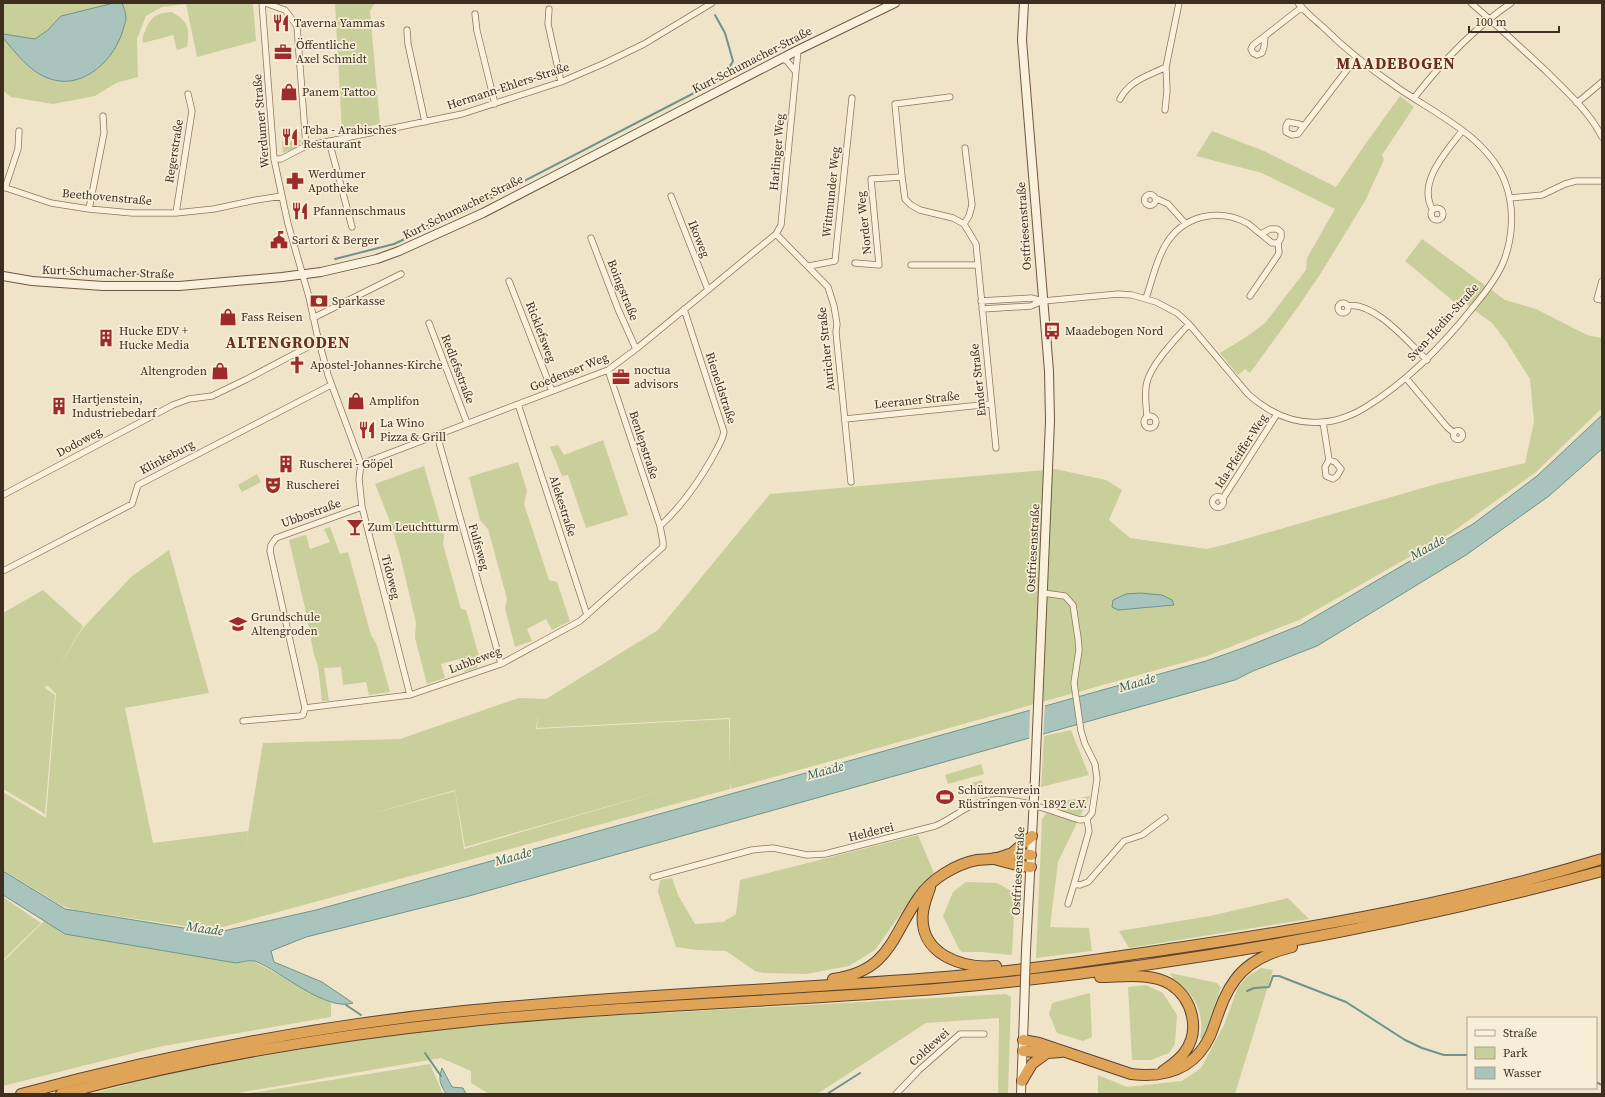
<svg xmlns="http://www.w3.org/2000/svg" width="1605" height="1097" font-family="'Source Serif 4',serif">
<rect width="100%" height="100%" fill="#f0e4c8"/>
<!-- green -->
<path fill="#c9cf9b" fill-rule="evenodd" d="M3 3H253L256 41 197 57 186 4 162 7 146 16 137 39 138 77 116 83 95 96 53 104 11 97 3 91Z
M335 3H375L370 11 380 124 342 132Z
M172 12C189 22 190 28 187 47L177 50 173 35 143 43C142 38 143 35 145 31 151 16 157 13 172 12Z
M1400 96 1414 107 1382 155 1384 160 1365 201 1321 273 1298 307 1250 373 1245 369 1238 375 1220 353 1246 337 1265 323 1306 270 1307 258 1335 209 1262 173 1196 156 1212 131 1264 151 1336 187 1364 146Z
M301 140 299 147 283 153 282 141Z
M1422 239 1505 300 1536 309 1587 335 1602 338V408L1536 472 1451 533 1299 620 1207 656 731 789 730 783V789L212 930 75 910 62 906 3 870V792L46 818 56 694 47 685 45 688 55 695 45 814 3 789V613L43 590 83 626 54 675 82 629 132 576 169 550 209 693 125 708 153 843 248 831 245 851 263 743 400 739 519 698 546 699 658 630 770 494 1055 469 1106 480 1122 490 1109 520 1130 538 1207 549 1235 542 1440 483 1525 463 1534 422 1530 379 1506 341 1492 323 1466 304 1458 305 1405 261ZM538 714 537 728 730 718V772L729 719 536 729ZM669 789 464 849 455 791 363 816 455 790 465 847Z
M603 440 628 515 586 528 568 475 562 476 550 447 558 445 564 455Z
M518 462 527 491 524 504 549 580 557 582 570 621 552 630 546 619 527 629 532 641 515 647 505 608 507 599 488 529 480 520 469 477Z
M424 466 444 536 443 544 461 609 466 610 479 656 477 668 464 672 459 659 441 664 445 678 427 684 415 638 416 623 400 555 389 519 375 484Z
M257 474 261 482 242 492 238 485Z
M330 527 340 554 348 552 371 635 377 645 390 692 369 695 366 682 343 685 341 667 324 668 329 701H322L318 666 314 655 305 608 289 540 306 535 310 549 330 542 324 529Z
M1071 730 1089 775 1041 787 1044 736Z
M981 764 984 774 948 784 945 775Z
M982 780 986 794 975 797 971 783Z
M1090 796 1058 862 1050 927 1089 928 1092 951 1036 958 1042 819 1054 803Z
M918 835 934 873 920 886 875 950 849 966 806 974 763 973 755 971 726 951 697 950 676 947 658 892 660 880 672 878 678 895 695 924 723 922 736 914 740 880Z
M966 882 997 883 1015 893 1012 955 981 952H962L959 949 943 916 953 892Z
M3 897 41 923 3 960Z
M1288 898 1309 919 1129 948 1119 931 1210 916Z
M44 921 65 934 236 963 253 961 331 1003V1017L158 1047 3 1086V962Z
M1261 968 1273 970 1235 1094H1098V1075L1127 1087 1182 1081 1201 1068 1224 1025 1238 987 1248 976Z
M1170 973 1217 983 1221 987 1203 1039 1200 1038C1204 1021 1199 1003 1187 991 1181 985 1173 981 1170 973Z
M1146 985 1163 993 1177 1015 1175 1044 1169 1053 1151 1060H1132L1128 987Z
M1090 993 1092 1037 1083 1041 1057 1033 1049 1014 1052 1003Z
M1006 994 1011 997 1008 1094H998L999 1018 926 1023 817 1094H489L471 1083V1071L441 1058 232 1094H90L171 1073 317 1046 478 1023Z
M430 1064 443 1094H244Z"/>
<!-- water -->
<path fill="#a9c4bc" stroke="#6f938a" d="M114 3H122C124 8 126 13 126 18 126 21 124 26 123 30 115 58 86 88 54 80 32 75 17 54 3 38V34L35 39 48 30 61 16Z
M1602 415V449L1549 496 1466 555 1317 646 1253 671 1235 680 469 896 306 937 271 951 274 962 322 982 353 1003C326 1012 281 971 255 961 250 960 241 962 236 963L65 934 3 895V871L65 909 215 933 316 910 1206 661 1243 648 1301 625 1473 524 1537 476Z
M1141 593 1162 595 1172 600 1174 605 1118 610 1112 607 1113 600 1126 594Z
M442 1068 452 1087 463 1088 466 1094H446C440 1083 438 1080 442 1068Z"/>
<!-- pier -->
<path fill="#f0e4c8" d="M1045 704 1043 736 1029 740 1030 708Z"/>
<g fill="none" stroke-linecap="round" stroke-linejoin="round">
<!-- stream -->
<path stroke="#6f938a" stroke-width="2" d="M335 259 394 244 472 208 723 78 733 61 725 33 715 15
M1247 991 1254 988 1269 987 1273 976H1279L1346 1002 1405 1040 1422 1048 1444 1055H1468
M346 1005 361 1015
M425 1053 441 1076
M1596 1082 1602 1085
M827 1094 860 1073"/>
<!-- street casing -->
<g stroke="#8d765c" stroke-width="7">
<path id="street" d="M262 3 274 159 288 224 309 297 317 334 328 375 361 464 359 479 362 507 410 695
M265 3 285 10 297 26 306 146
M1471 3C1497 25 1521 48 1546 71 1566 91 1589 111 1602 137
M549 9 548 24 561 82
M475 14 477 31 495 104
M407 30 408 44 425 122
M1265 36 1264 47 1262 53 1257 55 1253 53 1251 49 1253 45Z
M1265 36 1302 7
M782 59 787 61 795 71
M950 97 895 104 902 177 905 199 911 205 920 210 953 218 964 224 976 244 996 448
M1414 98C1442 62 1473 29 1511 3
M1120 99C1130 80 1148 76 1166 67
M1577 103 1602 82
M1165 110 1167 91 1166 67 1179 3
M1288 122 1299 124 1304 126 1298 134 1292 135 1286 132V126Z
M1304 126 1356 58
M329 141 352 227
M274 159H281L306 146 462 114 561 82 605 63 644 44 712 3
M3 187 51 203 89 209 132 213H176L214 209 256 200 282 196
M5 188 18 149 19 131
M1144.5 200a5.5 5.5 0 1 1 11 0a5.5 5.5 0 1 1-11 0Z
M671 196 708 290
M1155 198 1168 204 1185 223
M1510 198 1542 195 1565 184 1576 181H1602
M1431 214a6 6 0 1 1 12 0a6 6 0 1 1-12 0Z
M89 209 104 133 103 116
M1433 210C1416 183 1447 151 1462 131
M176 213 192 111 188 94
M964 224 969 216 972 205 965 148
M1270 229H1277L1281 232V238L1278 243H1272L1261 234Z
M776 234 828 287 834 306 837 324 836 332 851 482
M591 238 618 309 636 349
M855 263 879 265 871 179 902 177
M911 265H978
M809 266 835 261 852 98
M509 281 552 391
M1602 281 1597 299 1602 300
M1250 296 1278 255 1279 252 1278 243
M1146 298C1152 281 1156 260 1166 244 1184 215 1218 208 1247 223 1252 226 1256 231 1261 234
M981 301 1031 298 1043 301 1118 294 1132 295 1156 302 1177 313 1189 324 1248 394C1269 413 1295 425 1324 422 1337 421 1354 415 1366 407 1408 381 1443 345 1474 306 1485 293 1496 279 1503 263 1513 238 1515 208 1505 182 1488 138 1438 115 1401 90 1373 71 1347 51 1323 27 1314 19 1305 12 1298 3
M1338 308a5 5 0 1 1 10 0a5 5 0 1 1-10 0Z
M1347 306C1373 300 1409 343 1427 360
M982 309 1031 306 1042 301
M313 318 401 274
M429 323 467 423
M1406 378 1447 427 1454 433
M518 404 587 615
M1144 422a6 6 0 1 1 12 0a6 6 0 1 1-12 0Z
M1147 416C1146 405 1144 393 1147 382 1152 363 1176 339 1189 324
M845 419 991 404
M1323 422 1329 460 1325 467 1326 476 1333 479 1337 476 1341 469 1335 462 1329 460
M1453.5 435a4.5 4.5 0 1 1 9 0a4.5 4.5 0 1 1-9 0Z
M437 435 501 664
M361 464 608 370 636 349 776 234 781 225 798 50
M3 495 173 405 189 399 212 396 247 379 319 341
M1212.5 502a5.5 5.5 0 1 1 11 0a5.5 5.5 0 1 1-11 0Z
M1222 500 1277 414
M660 526C681 507 697 484 711 460 716 450 722 442 724 432L684 309
M3 571 132 504 138 485 331 385
M305 708 270 551 271 545 276 538 362 507
M243 721 300 716 303 715 305 708 410 695 501 664 580 621 663 547V542L660 526 608 370
M1087 819 1089 831 1074 884 1080 885 1088 882 1124 841 1142 835 1165 818
M653 877 752 850 773 848 807 855 825 854 935 826C950 820 963 808 978 803 1010 792 1049 811 1080 820L1087 819 1092 813 1097 779 1095 764 1085 744 1081 731 1074 683 1079 650 1078 638 1073 605 1065 596 1043 593
M1068 904 1074 884
M896 1094 919 1070 960 1034H984"/>
</g>
<!-- secondary casing -->
<g stroke="#6f573f" stroke-width="10">
<path id="secondary" d="M1024 3 1022 40 1049 371 1050 421 1035 778
M3 276 32 281 103 286H179L282 277 321 272 377 259 399 251 483 213 798 50 895 3
M1026 950 1033 817
M1021 1094 1024 1013"/>
</g>
<!-- highway casing -->
<g stroke="#5b4430" stroke-width="12">
<path id="highway" d="M1011 854 1032 836
M994 859 1021 866 1031 867
M930 888C927 896 924 904 923 912 918 954 962 969 996 966
M1100 977C1122 977 1150 972 1170 984 1193 999 1201 1031 1184 1053 1178 1061 1170 1066 1163 1071
M833 979C890 971 891 937 919 897 931 879 956 864 977 860 983 859 989 860 995 858 1000 858 1005 855 1010 854 1017 853 1024 854 1031 855
M1023 1040 1039 1043 1131 1074C1165 1078 1194 1070 1210 1036 1218 1017 1222 997 1235 980 1248 962 1270 952 1292 947
M1023 1051 1047 1053 1061 1052
M1022 1081 1032 1064 1047 1053
M21 1094C166 1055 314 1026 464 1011 624 995 785 990 945 977 1023 971 1100 959 1177 948 1320 927 1464 901 1602 859
M61 1094C192 1059 326 1036 462 1022 623 1005 785 1002 947 988 1168 968 1387 929 1602 871"/>
</g>
<!-- street -->
<use href="#street" stroke="#faf1dc" stroke-width="5.5"/>
<!-- secondary -->
<use href="#secondary" stroke="#faf1dc" stroke-width="8"/>
<!-- highway -->
<use href="#highway" stroke="#e0a458" stroke-width="10"/>
<!-- secondary-bridge casing -->
<g stroke="#6f573f" stroke-width="10" stroke-linecap="butt">
<path id="secondary-bridge" d="M1033 817 1035 778
M1024 1013 1026 950"/>
</g>
<!-- secondary-bridge -->
<use href="#secondary-bridge" stroke="#faf1dc" stroke-width="8"/>
</g>
<!-- icons -->
<defs>
<g id="restaurant-bare" transform="scale(1.38)"><path d="M-5-6h1v4h1v-4h1v4h1v-4h1v5L-1.5 .5V6h-2V.5L-5-1ZM5-6V6H3V1.5H1.5Q1.5-4 5-6Z" fill="#9e2a2b" stroke="#f7eed8" stroke-width="2.5" paint-order="stroke"/></g>
<g id="office-bare" transform="scale(1.38)"><path d="M-6-3h4V-5.5h4V-3h4V5H-6ZM-1-4.5V-3h2v-1.5ZM-6 0V1H6V0Z" fill="#9e2a2b" stroke="#f7eed8" stroke-width="2.5" paint-order="stroke"/></g>
<g id="shop-bare" transform="scale(1.38)"><path d="M-5-2.5h2.3a2.7 3.5 0 0 1 5.4 0H5L5.5 6h-11ZM-1.5-2.5h3a1.5 2.3 0 0 0-3 0Z" fill="#9e2a2b" stroke="#f7eed8" stroke-width="2.5" paint-order="stroke"/></g>
<g id="pharmacy-bare" transform="scale(1.38)"><path d="M-2-6h4v4h4v4h-4v4h-4v-4h-4v-4h4Z" fill="#9e2a2b" stroke="#f7eed8" stroke-width="2.5" paint-order="stroke"/></g>
<g id="civic-bare" transform="scale(1.38)"><path d="M-.6-6.5H3V-4.5H.6V-3L4-1V1h2V6H-6V1h2V-1L-.6-3ZM-1.2 2.5V6h2.4V2.5Z" fill="#9e2a2b" stroke="#f7eed8" stroke-width="2.5" paint-order="stroke"/></g>
<g id="bank-bare" transform="scale(1.38)"><path d="M-6-4H6V4H-6ZM0-2.3a2.3 2.3 0 1 0 0 4.6a2.3 2.3 0 1 0 0-4.6Z" fill="#9e2a2b" stroke="#f7eed8" stroke-width="2.5" paint-order="stroke"/></g>
<g id="bus-bare" transform="scale(1.38)"><path d="M-5-6H5V4H4V6H2V4H-2V6H-4V4H-5ZM-3.5-4V0h7V-4ZM-3.5 1.2v1.5H-2V1.2ZM2 1.2v1.5H3.5V1.2Z" fill="#9e2a2b" stroke="#f7eed8" stroke-width="2.5" paint-order="stroke"/></g>
<g id="building-bare" transform="scale(1.38)"><path d="M-4-6H4V6H1V3H-1V6H-4ZM-2.5-4.3h1.7v1.8h-1.7ZM.8-4.3h1.7v1.8H.8ZM-2.5-1h1.7V.8h-1.7ZM.8-1h1.7V.8H.8Z" fill="#9e2a2b" stroke="#f7eed8" stroke-width="2.5" paint-order="stroke"/></g>
<g id="church-bare" transform="scale(1.38)"><path d="M-1.2-6h2.4v3.5h3.3v2.4h-3.3V6h-2.4V-.1h-3.3v-2.4h3.3Z" fill="#9e2a2b" stroke="#f7eed8" stroke-width="2.5" paint-order="stroke"/></g>
<g id="theatre-bare" transform="scale(1.38)"><path d="M-5-5.5Q0-4 5-5.5V0Q5 5 0 6Q-5 5-5 0ZM-3.3-2.5H-1v1.5H-3.3ZM1-2.5H3.3v1.5H1ZM-2.8 1Q0 5.5 2.8 1Z" fill="#9e2a2b" stroke="#f7eed8" stroke-width="2.5" paint-order="stroke"/></g>
<g id="bar-bare" transform="scale(1.38)"><path d="M-6-5H6L.8 .8V4.5H3.5V6h-7V4.5H-.8V.8Z" fill="#9e2a2b" stroke="#f7eed8" stroke-width="2.5" paint-order="stroke"/></g>
<g id="school-bare" transform="scale(1.38)"><path d="M0-5L7-2L0 1L-7-2ZM-4 1L0 2.5L4 1V4Q0 6-4 4Z" fill="#9e2a2b" stroke="#f7eed8" stroke-width="2.5" paint-order="stroke"/></g>
<g id="stadium-bare" transform="scale(1.38)"><path d="M0-5a6.5 5 0 1 0 0 10a6.5 5 0 1 0 0-10ZM-3.5-1.8h7v3.6h-7Z" fill="#9e2a2b" stroke="#f7eed8" stroke-width="2.5" paint-order="stroke"/></g>
</defs>
<g fill-rule="evenodd">
<use href="#restaurant-bare" x="281" y="23"/>
<use href="#office-bare" x="283" y="52"/>
<use href="#shop-bare" x="289" y="92"/>
<use href="#restaurant-bare" x="290" y="137"/>
<use href="#pharmacy-bare" x="295" y="181"/>
<use href="#restaurant-bare" x="300" y="211"/>
<use href="#civic-bare" x="279" y="240"/>
<use href="#bank-bare" x="319" y="301"/>
<use href="#shop-bare" x="228" y="317"/>
<use href="#bus-bare" x="1052" y="331"/>
<use href="#building-bare" x="106" y="338"/>
<use href="#church-bare" x="297" y="365"/>
<use href="#shop-bare" x="220" y="371"/>
<use href="#office-bare" x="621" y="377"/>
<use href="#shop-bare" x="356" y="401"/>
<use href="#building-bare" x="59" y="406"/>
<use href="#restaurant-bare" x="367" y="430"/>
<use href="#building-bare" x="286" y="464"/>
<use href="#theatre-bare" x="273" y="485"/>
<use href="#bar-bare" x="355" y="527"/>
<use href="#school-bare" x="238" y="624"/>
<use href="#stadium-bare" x="945" y="797"/>
</g>
<g text-anchor="middle" stroke-width="3.5" stroke-linejoin="round" paint-order="stroke">
<!-- poi labels -->
<g font-size="12" fill="#3d2e20" stroke="#f7eed8" text-anchor="start">
<text x="294" y="27">Taverna Yammas</text>
<text x="296" y="49">Öffentliche<tspan x="296" dy="14">Axel Schmidt</tspan></text>
<text x="302" y="96">Panem Tattoo</text>
<text x="303" y="134">Teba - Arabisches<tspan x="303" dy="14">Restaurant</tspan></text>
<text x="308" y="178">Werdumer<tspan x="308" dy="14">Apotheke</tspan></text>
<text x="313" y="215">Pfannenschmaus</text>
<text x="292" y="244">Sartori &amp; Berger</text>
<text x="332" y="305">Sparkasse</text>
<text x="241" y="321">Fass Reisen</text>
<text x="119" y="335">Hucke EDV +<tspan x="119" dy="14">Hucke Media</tspan></text>
<text x="1065" y="335">Maadebogen Nord</text>
<text x="310" y="369">Apostel-Johannes-Kirche</text>
<text x="634" y="374">noctua<tspan x="634" dy="14">advisors</tspan></text>
<text x="207" y="375" text-anchor="end">Altengroden</text>
<text x="72" y="403">Hartjenstein,<tspan x="72" dy="14">Industriebedarf</tspan></text>
<text x="369" y="405">Amplifon</text>
<text x="380" y="427">La Wino<tspan x="380" dy="14">Pizza &amp; Grill</tspan></text>
<text x="299" y="468">Ruscherei - Göpel</text>
<text x="286" y="489">Ruscherei</text>
<text x="368" y="531">Zum Leuchtturm</text>
<text x="251" y="621">Grundschule<tspan x="251" dy="14">Altengroden</tspan></text>
<text x="958" y="794">Schützenverein<tspan x="958" dy="14">Rüstringen von 1892 e.V.</tspan></text>
</g>
<!-- street labels -->
<g font-size="12" fill="#3d2e20" stroke="#f7eed8">
<text transform="translate(752 60) rotate(-27)" y="4">Kurt-Schumacher-Straße</text>
<text transform="translate(508 86) rotate(-18)" y="4">Hermann-Ehlers-Straße</text>
<text transform="translate(261 121) rotate(-95)" y="4">Werdumer Straße</text>
<text transform="translate(174 151) rotate(-81)" y="4">Regerstraße</text>
<text transform="translate(777 152) rotate(-85)" y="4">Harlinger Weg</text>
<text transform="translate(831 192) rotate(-84)" y="4">Wittmunder Weg</text>
<text transform="translate(107 197) rotate(5)" y="4">Beethovenstraße</text>
<text transform="translate(463 207) rotate(-26)" y="4">Kurt-Schumacher-Straße</text>
<text transform="translate(864 223) rotate(-96)" y="4">Norder Weg</text>
<text transform="translate(1024 226) rotate(-94)" y="4">Ostfriesenstraße</text>
<text transform="translate(699 239) rotate(68)" y="4">Ikoweg</text>
<text transform="translate(108 272) rotate(2)" y="4">Kurt-Schumacher-Straße</text>
<text transform="translate(623 290) rotate(68)" y="4">Boingstraße</text>
<text transform="translate(1443 322) rotate(-48)" y="4">Sven-Hedin-Straße</text>
<text transform="translate(541 332) rotate(69)" y="4">Ricklefsweg</text>
<text transform="translate(826 349) rotate(-96)" y="4">Auricher Straße</text>
<text transform="translate(458 369) rotate(69)" y="4">Redlefsstraße</text>
<text transform="translate(569 372) rotate(-22)" y="4">Goedenser Weg</text>
<text transform="translate(978 380) rotate(-96)" y="4">Emder Straße</text>
<text transform="translate(721 388) rotate(72)" y="4">Rieneldstraße</text>
<text transform="translate(917 400) rotate(-6)" y="4">Leeraner Straße</text>
<text transform="translate(79 442) rotate(-28)" y="4">Dodoweg</text>
<text transform="translate(644 445) rotate(72)" y="4">Benlepstraße</text>
<text transform="translate(1241 451) rotate(-57)" y="4">Ida-Pfeiffer-Weg</text>
<text transform="translate(167 457) rotate(-28)" y="4">Klinkeburg</text>
<text transform="translate(563 506) rotate(72)" y="4">Alekestraße</text>
<text transform="translate(311 513) rotate(-20)" y="4">Ubbostraße</text>
<text transform="translate(479 547) rotate(74)" y="4">Fulfsweg</text>
<text transform="translate(1033 548) rotate(-87)" y="4">Ostfriesenstraße</text>
<text transform="translate(391 577) rotate(76)" y="4">Tidoweg</text>
<text transform="translate(475 660) rotate(-21)" y="4">Lubbeweg</text>
<text transform="translate(871 832) rotate(-14)" y="4">Helderei</text>
<text transform="translate(1018 871) rotate(-87)" y="4">Ostfriesenstraße</text>
<text transform="translate(929 1047) rotate(-42)" y="4">Coldewei</text>
</g>
<!-- water labels -->
<g font-size="13" font-style="italic" fill="#2f5d5a" stroke="#f7eed8">
<text transform="translate(1427 547) rotate(-29)" y="5">Maade</text>
<text transform="translate(1137 682) rotate(-16)" y="5">Maade</text>
<text transform="translate(825 770) rotate(-15)" y="5">Maade</text>
<text transform="translate(513 856) rotate(-15)" y="5">Maade</text>
<text transform="translate(205 928) rotate(8)" y="5">Maade</text>
</g>
<!-- district labels -->
<g font-size="16" font-weight="bold" letter-spacing="1" fill="#6b2e1e" stroke="#f7eed8">
<text x="1396" y="69">MAADEBOGEN</text>
<text x="288" y="348">ALTENGRODEN</text>
</g>
</g>
<!-- border -->
<rect width="1605" height="1097" fill="none" stroke="#3d2e20" stroke-width="8"/>
<!-- legend -->
<rect x="1467" y="1017" width="130" height="72" fill="#f7eed8" stroke="#ada18e"/>
<rect x="1475" y="1030" width="20" height="6" fill="#faf1dc" stroke="#ada18e"/>
<text x="1503" y="1037" font-size="12" fill="#3d2e20">Straße</text>
<rect x="1475" y="1047" width="20" height="12" fill="#c9cf9b" stroke="#ada18e"/>
<text x="1503" y="1057" font-size="12" fill="#3d2e20">Park</text>
<rect x="1475" y="1067" width="20" height="12" fill="#a9c4bc" stroke="#ada18e"/>
<text x="1503" y="1077" font-size="12" fill="#3d2e20">Wasser</text>
<!-- scale -->
<path d="M1469 26v6h90v-6" fill="none" stroke="#3d2e20" stroke-width="2"/>
<text x="1475" y="26" font-size="12" fill="#3d2e20" stroke="#f7eed8" stroke-width="3" paint-order="stroke">100 m</text>
</svg>
